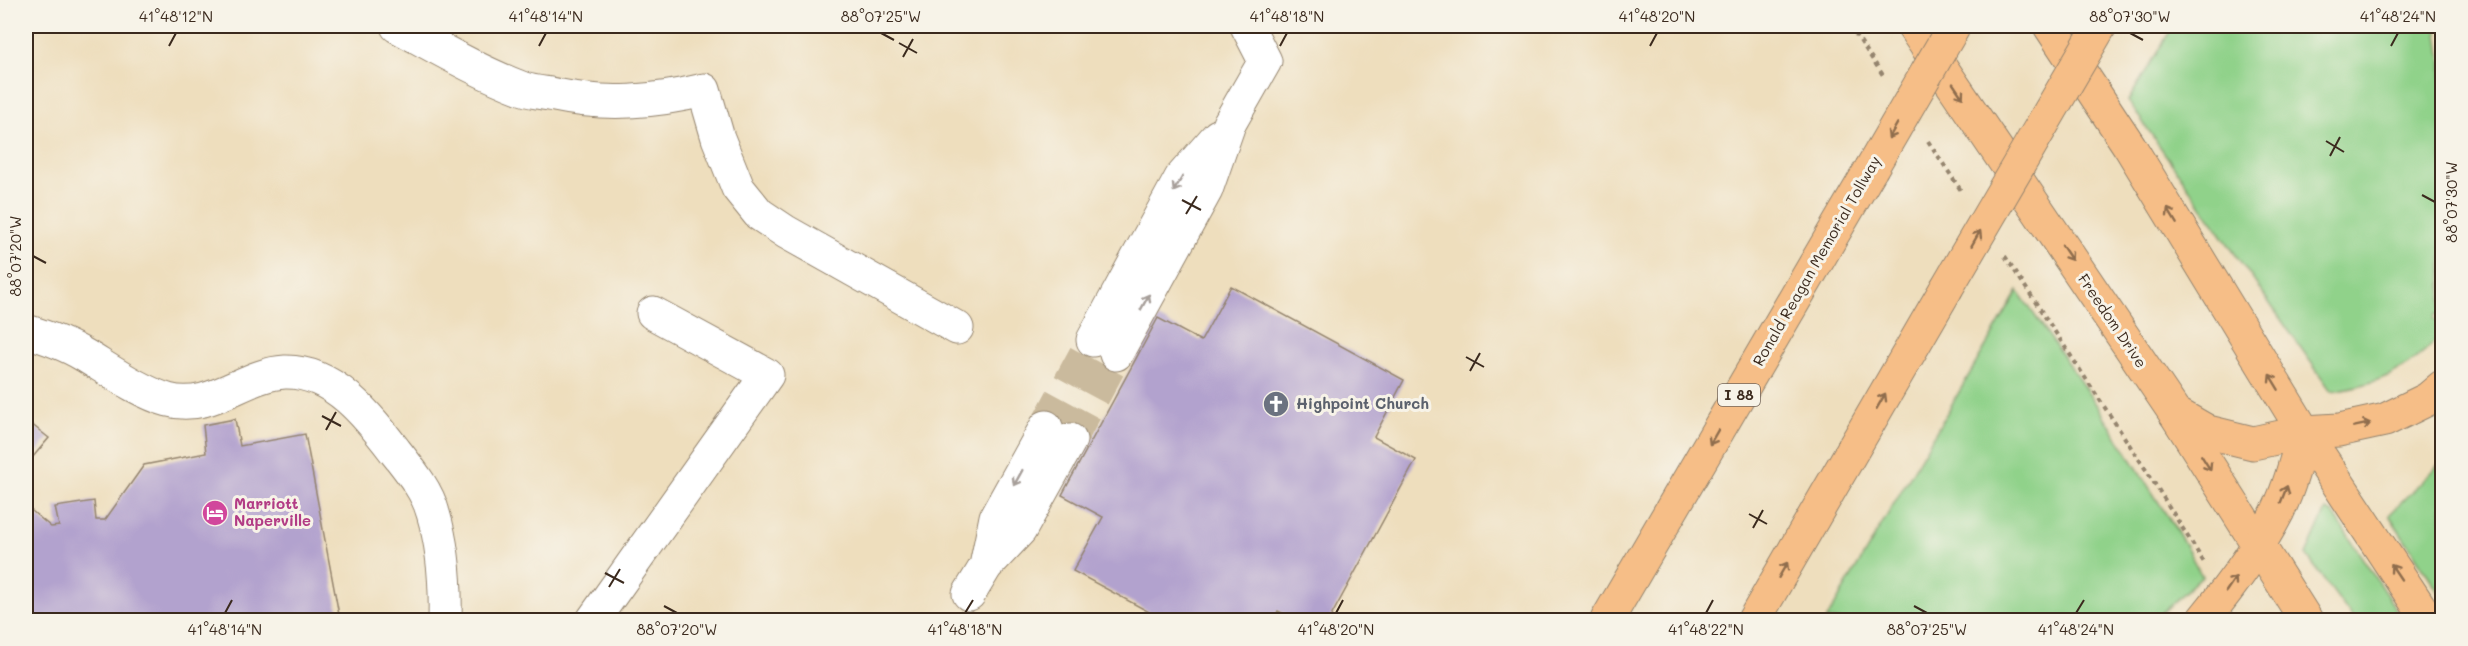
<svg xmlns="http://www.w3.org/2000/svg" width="2468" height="646" font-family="Mali,sans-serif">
<rect width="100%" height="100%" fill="#f7f3e8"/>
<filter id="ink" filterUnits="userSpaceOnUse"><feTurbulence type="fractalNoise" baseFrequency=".0167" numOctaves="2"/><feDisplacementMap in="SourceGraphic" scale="12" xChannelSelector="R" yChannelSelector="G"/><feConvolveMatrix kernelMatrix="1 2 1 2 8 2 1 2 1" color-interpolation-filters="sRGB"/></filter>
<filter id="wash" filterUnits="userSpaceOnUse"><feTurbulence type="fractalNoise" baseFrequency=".008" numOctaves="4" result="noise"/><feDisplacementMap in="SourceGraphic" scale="24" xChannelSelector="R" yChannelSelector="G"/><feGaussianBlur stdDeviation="1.35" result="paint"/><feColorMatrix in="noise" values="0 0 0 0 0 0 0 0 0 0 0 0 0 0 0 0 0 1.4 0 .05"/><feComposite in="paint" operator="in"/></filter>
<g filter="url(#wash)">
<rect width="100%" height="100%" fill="#eedebd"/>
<!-- green -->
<path fill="#90d28a" stroke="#667e54" stroke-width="1.5" d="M2173 26H2437L2442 63V318L2437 313 2434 318 2442 325V334C2408 371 2380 384 2331 391L2128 101Z
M2018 291 2102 413 2180 536 2202 576 2154 620H1826Z
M2442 462V597L2389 515Z
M2326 510 2333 513 2403 620H2354L2306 555Z"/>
<g id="blocks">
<!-- building -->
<path fill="#b2a2ce" d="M1231 286 1404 380 1374 437 1416 460 1329 620H1296L1278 611 1273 620H1164L1073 571 1103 517 1062 495 1158 318 1201 341Z
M235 419 240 446 305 434 340 620H26V506L51 527 59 526 55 507 94 501 96 520H105L144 465 206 453 203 425Z
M26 420 49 438 26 465Z"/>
</g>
</g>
<g filter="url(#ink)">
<use href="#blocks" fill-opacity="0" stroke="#94846e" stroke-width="1.5"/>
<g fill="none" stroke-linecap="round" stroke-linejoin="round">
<!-- minor-tunnel -->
<path stroke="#caba9d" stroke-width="33" stroke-dasharray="33 16" stroke-linecap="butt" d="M1046 427 1093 340
M1070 440 1116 354"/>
<!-- minor casing -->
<g stroke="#94846e" stroke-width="35">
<path id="minor" d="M397 26C438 48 479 72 524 89 533 92 545 93 555 95 606 106 654 102 704 90L718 138 738 188 759 214 786 232 957 328
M26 331C46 337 66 344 84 355 109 370 140 392 168 400 211 412 244 374 285 372 334 371 369 417 395 451 409 469 427 490 433 513 443 546 446 586 445 620
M1093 340 1181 178 1218 136
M1116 354 1206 190 1229 124 1265 61 1247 26
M986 566 996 517 1046 427
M969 594 986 566 1020 530 1070 440
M593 620 767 375 653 313"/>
</g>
<!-- major casing -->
<g stroke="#94846e" stroke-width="35">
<path id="major" d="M1913 26 2175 413 2306 620
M2050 26 2130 147 2304 432 2428 620"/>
</g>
<!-- highway casing -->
<g stroke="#94846e" stroke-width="35">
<path id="highway" d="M2175 413 2208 432 2253 443 2304 432 2339 430 2385 420 2428 399 2442 387
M1607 620 1871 169
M1754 620 1946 289
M2203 620C2231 586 2258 550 2278 511 2290 486 2297 458 2304 432"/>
</g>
<!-- path -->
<path stroke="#94846e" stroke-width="4" stroke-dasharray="4.5 4.5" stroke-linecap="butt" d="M1850 26 1885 78
M1928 141 1962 192
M2005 256 2148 473 2205 564"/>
<!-- minor -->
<use href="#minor" stroke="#fff" stroke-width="33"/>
<!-- major -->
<use href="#major" stroke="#f6be87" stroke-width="33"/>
<!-- highway -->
<use href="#highway" stroke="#f6be87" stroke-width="33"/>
<!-- highway-bridge casing -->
<g stroke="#94846e" stroke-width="35" stroke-linecap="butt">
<path id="highway-bridge" d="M1871 169 1954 26
M1946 289 2100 26"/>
</g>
<!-- highway-bridge -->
<use href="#highway-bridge" stroke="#f6be87" stroke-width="33"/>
</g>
<!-- one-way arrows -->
<defs><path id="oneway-shaft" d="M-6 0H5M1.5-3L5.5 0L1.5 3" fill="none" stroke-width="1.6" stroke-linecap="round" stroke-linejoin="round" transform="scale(1.5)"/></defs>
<g stroke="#8f6d4d">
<use href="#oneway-shaft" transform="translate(1958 91) rotate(56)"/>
<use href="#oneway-shaft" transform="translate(1893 131) rotate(120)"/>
<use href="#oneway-shaft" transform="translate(2172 216) rotate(-121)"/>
<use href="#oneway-shaft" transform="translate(1976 238) rotate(-60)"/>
<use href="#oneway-shaft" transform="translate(2067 253) rotate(56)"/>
<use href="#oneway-shaft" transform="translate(2274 382) rotate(-121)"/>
<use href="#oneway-shaft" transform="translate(1881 401) rotate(-60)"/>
<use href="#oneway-shaft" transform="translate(2362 425) rotate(-12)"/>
<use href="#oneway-shaft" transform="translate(1714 437) rotate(120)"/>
<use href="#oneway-shaft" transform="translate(2206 463) rotate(58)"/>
<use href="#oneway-shaft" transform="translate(2284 494) rotate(-69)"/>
<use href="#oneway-shaft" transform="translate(1783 570) rotate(-60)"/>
<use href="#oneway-shaft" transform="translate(2396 572) rotate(-124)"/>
<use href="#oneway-shaft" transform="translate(2231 584) rotate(-56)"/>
</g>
<g stroke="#a79f9a">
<use href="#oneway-shaft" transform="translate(1178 184) rotate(121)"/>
<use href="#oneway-shaft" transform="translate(1145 302) rotate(-61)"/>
<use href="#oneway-shaft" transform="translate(1018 478) rotate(119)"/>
</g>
</g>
<!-- ticks -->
<path fill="none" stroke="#3b2a1e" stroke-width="2" d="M881 33 894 40M2130 33 2143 40M899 43 917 53M169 46 176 33M539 46 546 33M1280 46 1287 33M1650 46 1657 33M2391 46 2398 33M903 57 913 39M2326 141 2344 152M2330 156 2340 137M2422 195 2435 202M1182 200 1201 210M1186 214 1197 196M33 256 46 263M1466 357 1484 367M1470 371 1480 353M322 416 341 426M326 430 336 412M1749 514 1767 524M1753 528 1763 510M605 573 624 583M609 587 620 569M664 606 677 613M1914 606 1927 613M225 613 232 600M965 613 973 600M1336 613 1343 600M1706 613 1713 600M2076 613 2084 600"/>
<!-- icons -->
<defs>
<g id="church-disc" transform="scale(1.35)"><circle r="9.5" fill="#6b7280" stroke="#f7f3e8"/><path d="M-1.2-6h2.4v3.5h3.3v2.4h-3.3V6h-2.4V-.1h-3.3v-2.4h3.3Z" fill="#fff"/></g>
<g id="hotel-disc" transform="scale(1.35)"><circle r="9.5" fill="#d1479c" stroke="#f7f3e8"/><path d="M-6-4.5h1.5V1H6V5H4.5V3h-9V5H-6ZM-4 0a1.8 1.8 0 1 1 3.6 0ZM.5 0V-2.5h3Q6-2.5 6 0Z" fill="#fff"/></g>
</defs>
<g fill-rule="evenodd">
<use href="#church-disc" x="1276" y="404"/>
<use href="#hotel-disc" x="215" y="513"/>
</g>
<g text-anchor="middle" stroke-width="6" stroke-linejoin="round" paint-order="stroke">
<!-- shield labels -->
<rect fill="#f7f3e8" stroke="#73665b" stroke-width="1.5" x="1718" y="384" width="42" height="22" rx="4.5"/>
<g font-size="14" font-weight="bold" fill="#3b2a1e">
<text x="1739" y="400">I 88</text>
</g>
<!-- street labels -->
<g font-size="15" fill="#3b2a1e" stroke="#f7f3e8">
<text transform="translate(1817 261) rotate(-60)" y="5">Ronald Reagan Memorial Tollway</text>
<text transform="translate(2112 321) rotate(56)" y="5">Freedom Drive</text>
</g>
<!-- worship labels -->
<g font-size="15" font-weight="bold" fill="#5b616d" stroke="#f7f3e8" text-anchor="start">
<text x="1296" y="409">Highpoint Church</text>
</g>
<!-- hotel labels -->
<g font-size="15" font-weight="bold" fill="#b23c85" stroke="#f7f3e8" text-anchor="start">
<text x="234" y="509">Marriott<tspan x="234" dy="17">Naperville</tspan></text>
</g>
</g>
<!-- margin -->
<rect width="2468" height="646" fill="none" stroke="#f7f3e8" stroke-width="66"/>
<rect x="33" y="33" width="2402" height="580" fill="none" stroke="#3b2a1e" stroke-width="2"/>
<g font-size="15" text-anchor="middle" fill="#3b2a1e">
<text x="176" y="22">41°48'12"N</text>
<text x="546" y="22">41°48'14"N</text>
<text x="881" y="22">88°07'25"W</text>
<text x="1287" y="22">41°48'18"N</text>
<text x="1657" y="22">41°48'20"N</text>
<text x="2130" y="22">88°07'30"W</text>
<text x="2398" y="22">41°48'24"N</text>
<text transform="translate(2452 202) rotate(-90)" y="5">88°07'30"W</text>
<text transform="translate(16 256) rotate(-90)" y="5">88°07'20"W</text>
<text x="225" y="635">41°48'14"N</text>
<text x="677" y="635">88°07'20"W</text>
<text x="965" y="635">41°48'18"N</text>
<text x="1336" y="635">41°48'20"N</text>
<text x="1706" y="635">41°48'22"N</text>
<text x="1927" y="635">88°07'25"W</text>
<text x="2076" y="635">41°48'24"N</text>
</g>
</svg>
